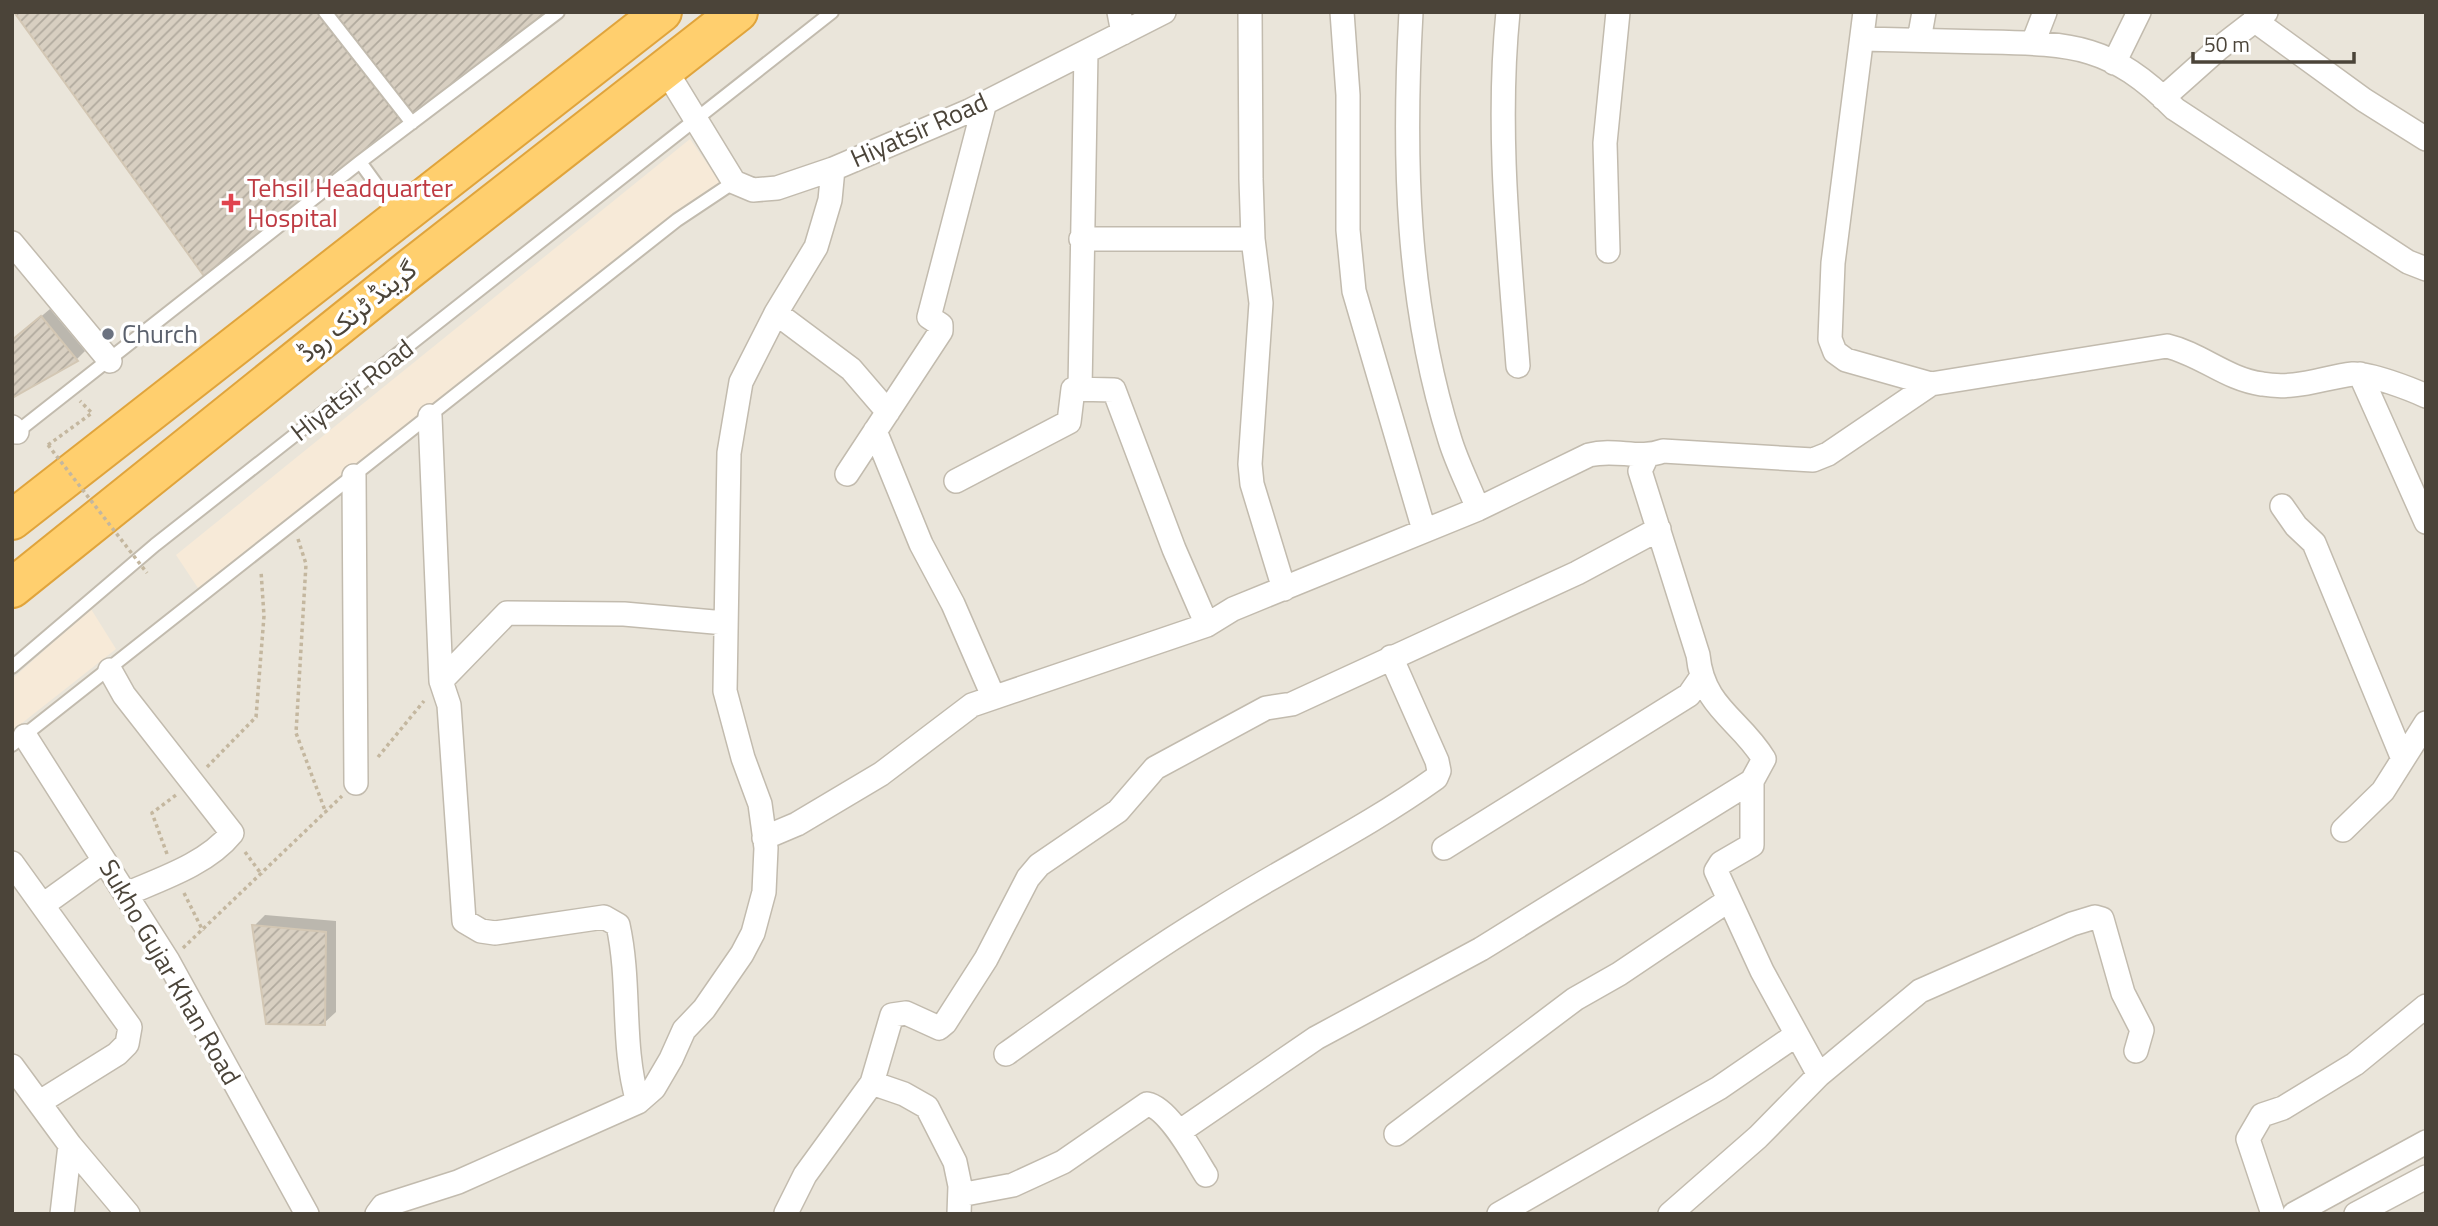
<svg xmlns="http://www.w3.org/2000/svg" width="2438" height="1226" font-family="'Titillium Web',Vazirmatn,sans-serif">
<defs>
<pattern id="building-hatch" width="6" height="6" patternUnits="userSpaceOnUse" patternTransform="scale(1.75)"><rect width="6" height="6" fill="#d8cfc1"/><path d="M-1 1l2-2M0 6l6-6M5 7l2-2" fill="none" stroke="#b1aa9e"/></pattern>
</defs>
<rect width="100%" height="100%" fill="#f6f3ec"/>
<!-- residential -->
<path fill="#eae5da" d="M12 12H2426V1214H12Z"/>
<!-- commercial -->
<path fill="#f7ead8" d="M690 139 720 182 198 588 176 555Z
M91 609 116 649 12 731V679Z"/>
<!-- shadow -->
<path fill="#0003" d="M50 309 85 351 77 359 12 396V341Z
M265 915 336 921V1012L324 1023 254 926Z"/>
<!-- building -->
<path fill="url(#building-hatch)" stroke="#d3c7b4" stroke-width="2" d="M14 12H564L549 20 209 283Z
M41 316 78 361 12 398V340Z
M252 925 326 932 325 1025 266 1024Z"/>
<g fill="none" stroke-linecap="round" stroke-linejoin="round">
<!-- lane casing -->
<g stroke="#c2bbae" stroke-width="16">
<path id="lane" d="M325 12 412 123
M360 162 397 213
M13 435 360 162 558 12
M12 667 155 545 832 12
M12 745 677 220 734 182"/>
</g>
<!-- street casing -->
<g stroke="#c2bbae" stroke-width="26">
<path id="street" d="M1119 12 1123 33
M1250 12 1251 179 1253 239 1261 303 1250 464 1252 484 1284 589
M1342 12 1348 95V230L1354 291 1424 530
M1411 12C1403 156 1406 301 1450 440 1457 463 1469 486 1478 509
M1508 12C1496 130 1509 248 1518 366
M1865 12 1833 263 1830 339 1835 352 1846 360 1931 384
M2254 20 2364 100 2426 139
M1863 39C1904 40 1945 41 1986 42 2073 44 2110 44 2175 109L2408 262 2426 269
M1919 40 1924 12
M2033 43 2045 12
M2114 63 2139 12
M665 69 734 182 753 190 777 188 833 169 969 111 1164 12
M2163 98 2218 49 2266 12
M1081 239H1253
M12 243 110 361
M1608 251 1605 143 1618 12
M776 313 851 369 888 412
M2360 374 2426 522
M1080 389 1086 52
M430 416 441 681 449 705 464 921 481 931 495 933 604 917 618 925C631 984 621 1045 638 1102
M12 427 17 432
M875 431 921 544 953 604 993 696
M847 474 941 331V325L929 317 985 102
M354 476 356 783
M956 481 1069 422 1073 389 1114 390 1174 549 1207 625
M2282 506 2296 526 2314 543 2403 759
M110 670 124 695 232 833C207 864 161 879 126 894
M441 681 507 613 624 614 725 623
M25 736 168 961 307 1214
M1752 781V845L1721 863 1716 871 1762 971 1819 1075
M2343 830 2383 791 2426 723
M764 838 797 824 881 774 972 705 1207 625 1233 609 1478 509 1589 455C1615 448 1639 460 1663 451L1813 460 1828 454 1931 384 2167 346C2201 354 2226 379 2262 384 2296 390 2321 378 2353 374 2369 373 2411 389 2426 396
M1444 848 1689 695 1700 679
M12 863 130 1027 127 1044 117 1054 40 1102
M43 905 104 861
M1006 1054C1074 1006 1142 956 1213 913 1287 866 1365 829 1436 778L1439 771 1437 761 1391 657
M12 1066 70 1145 62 1214
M872 1083 904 1094 927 1107 955 1162 960 1186 959 1214
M1179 1132 1316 1038 1481 949 1752 781 1764 759C1740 719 1703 708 1698 655L1640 471 1647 456
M1396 1134 1575 999 1619 974 1729 900
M70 1145 128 1214
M960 1195 1013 1185 1063 1162 1147 1104C1169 1108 1194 1156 1206 1175
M786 1213 805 1175 872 1083 892 1015 906 1013 939 1028 945 1023 986 959 1028 878 1039 865 1118 811 1155 768 1266 708 1292 704 1577 573 1659 529
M377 1214 383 1206 458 1182 638 1102 654 1088 671 1059 684 1030 704 1009 742 954 753 933 764 892 766 848 760 804 743 758 725 691 729 453 741 382 776 313 816 247 830 200 833 169
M1499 1214 1719 1088 1796 1035
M1670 1214 1758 1137 1819 1075 1920 991 2072 924 2095 917 2102 919 2123 993 2142 1030 2136 1051
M2273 1214 2248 1139 2262 1115 2283 1108 2355 1064 2426 1006
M2294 1214 2426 1142
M2356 1214 2426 1177"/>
</g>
<!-- highway casing -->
<g stroke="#e0a43c" stroke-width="42">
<path id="highway" d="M12 520 662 12
M12 588 407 271 738 12"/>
</g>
<!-- path -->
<path stroke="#c4b79f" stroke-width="3.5" stroke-dasharray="3.5 3.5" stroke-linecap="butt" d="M48 445 92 413 80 401
M298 539 306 564 296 733 326 813
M378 757 424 701
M207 767 256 717 264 616 261 571
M245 852 262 875
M167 854 152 813 176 795
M184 893 203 931
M183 948 342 796"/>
<!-- lane -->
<use href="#lane" stroke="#fff" stroke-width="12"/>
<!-- street -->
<use href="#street" stroke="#fff" stroke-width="23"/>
<!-- highway -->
<use href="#highway" stroke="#ffcf6e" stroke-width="38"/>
<!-- path-bridge -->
<path stroke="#c4b79f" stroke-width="3.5" stroke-dasharray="3.5 3.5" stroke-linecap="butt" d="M48 445 147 573"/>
</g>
<!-- markers -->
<path fill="#e0444e" stroke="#fff" stroke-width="2.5" d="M227.5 192.5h7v7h7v7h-7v7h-7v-7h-7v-7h7z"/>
<circle fill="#6b7280" stroke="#fff" stroke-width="2.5" cx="108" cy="334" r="7"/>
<g text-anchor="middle" stroke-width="7" stroke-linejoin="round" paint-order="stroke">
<!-- street labels -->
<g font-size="26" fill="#4b4439" stroke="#fff">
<text transform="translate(919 130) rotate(-24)" y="9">Hiyatsir Road</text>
<text transform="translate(357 311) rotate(-39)" y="9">گرینڈ ٹرنک روڈ</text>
<text transform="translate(352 390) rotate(-38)" y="9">Hiyatsir Road</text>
<text transform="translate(170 972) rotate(60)" y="9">Sukho Gujar Khan Road</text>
</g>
<!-- health labels -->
<g font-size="26" fill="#be3a42" stroke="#fff" text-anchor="start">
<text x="247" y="197">Tehsil Headquarter<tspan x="247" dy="30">Hospital</tspan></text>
</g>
<!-- worship labels -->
<g font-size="26" fill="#5b616d" stroke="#fff" text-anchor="start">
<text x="122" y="343">Church</text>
</g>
</g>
<!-- border -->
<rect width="2438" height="1226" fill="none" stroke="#4b4439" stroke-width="28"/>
<!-- scale -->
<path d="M2193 52v10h161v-10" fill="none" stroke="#4b4439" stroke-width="3.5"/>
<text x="2204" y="52" font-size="21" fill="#4b4439" stroke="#ffffff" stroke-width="5" paint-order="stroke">50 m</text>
</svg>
